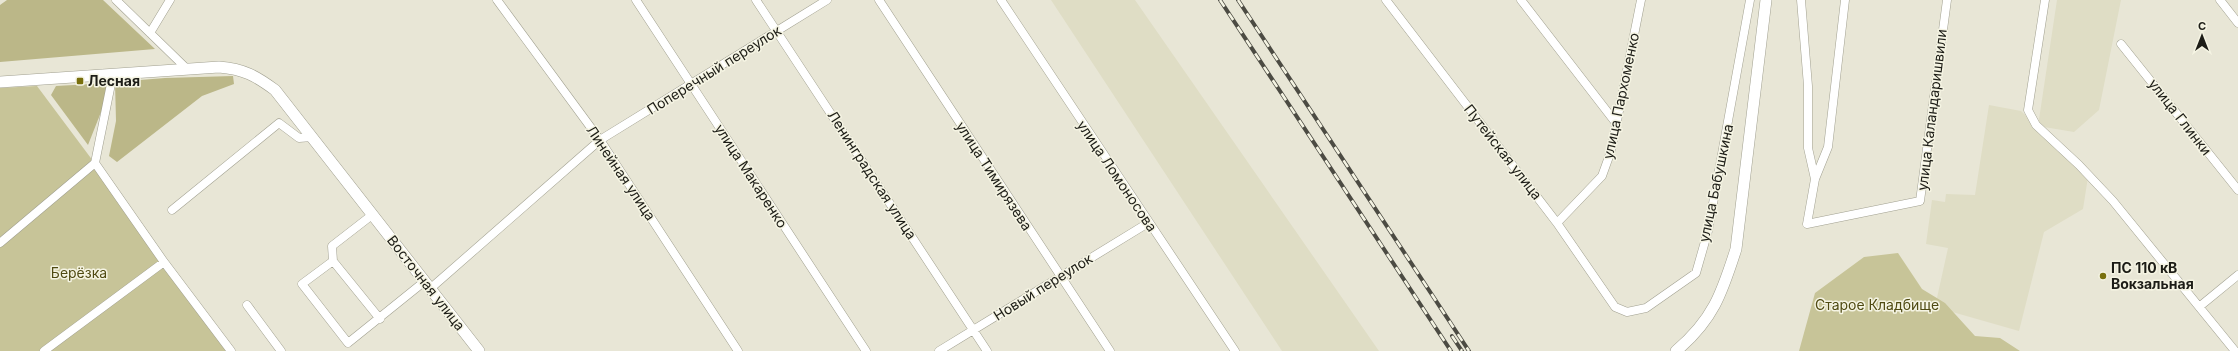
<svg xmlns="http://www.w3.org/2000/svg" width="2238" height="351" font-family="Inter,sans-serif">
<rect width="100%" height="100%" fill="#e8e6d6"/>
<!-- built -->
<path fill="#dfddc5" d="M1051 0H1135L1379 351H1282Z
M2057 0H2121L2099 110 2074 132 2038 126Z
M1989 105 2021 111 2088 177 2083 209 2044 232 2019 331 1935 307 1948 248 1926 244 1932 200 1945 202 1946 194 1975 195Z"/>
<!-- green -->
<path fill="#c7c498" d="M37 86 235 351H0V88Z
M1898 253 1922 289 1945 303 1975 336 2000 338 2020 351H1799L1815 293 1864 257Z"/>
<!-- forest -->
<path fill="#bbb788" d="M7 0H103L155 49 0 62V5Z
M233 76 234 84 202 96 117 162 109 156 116 121 115 82 165 78Z
M109 83 105 102 88 145 51 95 56 86Z"/>
<g fill="none" stroke-linecap="round" stroke-linejoin="round">
<!-- minor casing -->
<g stroke="#a1a090" stroke-width="9">
<path id="minor" d="M116 0 186 68
M497 0 600 140 738 351
M636 0 866 351
M756 0 987 351
M879 0 1110 351
M1001 0 1235 351
M1386 0 1557 223 1615 307 1627 312 1646 308 1696 273 1708 231 1750 0
M1521 0 1616 123
M1801 0 1808 86V148L1815 179
M1845 0 1828 147 1815 179 1807 224 1920 201 1947 0
M2045 0 2028 110 2036 125 2079 165 2113 201 2235 351
M2220 0 2238 23
M150 33 170 0
M2121 44 2238 190
M113 74 95 163 164 262 231 351
M172 210 279 123 299 138 312 137
M372 215 332 246 333 261 380 319
M1557 223 1602 176 1611 151 1641 0
M0 243 95 163
M333 261 302 284 348 343 425 281
M431 288 600 140 827 0
M247 305 281 351
M2199 307 2238 275
M44 351 164 262
M939 351 1148 223"/>
</g>
<!-- tertiary casing -->
<g stroke="#a1a090" stroke-width="12">
<path id="tertiary" d="M0 82 219 67C244 69 256 76 275 90L479 351
M1676 351C1713 320 1722 293 1736 249L1766 0"/>
</g>
<!-- minor -->
<use href="#minor" stroke="#fff" stroke-width="8"/>
<!-- tertiary -->
<use href="#tertiary" stroke="#fff" stroke-width="11"/>
<!-- rail casing -->
<g stroke="#4c4b43" stroke-width="4">
<path id="rail" d="M1220 0 1451 351
M1238 0 1469 351
M1452 336 1462 351"/>
</g>
<!-- rail -->
<use href="#rail" stroke="#f5f4e3" stroke-width="2.5" stroke-dasharray="8" stroke-linecap="butt"/>
</g>
<!-- markers -->
<g fill="#786f0d" stroke="#f5f4e3" stroke-width="1.5">
<rect x="76" y="77" width="8" height="8" rx="2"/>
<circle cx="2103" cy="276" r="4"/>
</g>
<g text-anchor="middle" stroke-width="3" stroke-linejoin="round" paint-order="stroke">
<!-- street labels -->
<g font-size="14" fill="#1d1d17" stroke="#f5f4e3">
<text transform="translate(714 70) rotate(-32)" y="5">Поперечный переулок</text>
<text transform="translate(1621 96) rotate(-78)" y="5">улица Пархоменко</text>
<text transform="translate(1932 110) rotate(-83)" y="5">улица Каландаришвили</text>
<text transform="translate(2180 117) rotate(52)" y="5">улица Глинки</text>
<text transform="translate(1503 152) rotate(52)" y="5">Путейская улица</text>
<text transform="translate(621 173) rotate(56)" y="5">Линейная улица</text>
<text transform="translate(872 175) rotate(57)" y="5">Ленинградская улица</text>
<text transform="translate(751 176) rotate(57)" y="5">улица Макаренко</text>
<text transform="translate(994 176) rotate(57)" y="5">улица Тимирязева</text>
<text transform="translate(1117 176) rotate(56)" y="5">улица Ломоносова</text>
<text transform="translate(1716 183) rotate(-78)" y="5">улица Бабушкина</text>
<text transform="translate(426 283) rotate(52)" y="5">Восточная улица</text>
<text transform="translate(1043 287) rotate(-32)" y="5">Новый переулок</text>
</g>
<!-- poi labels -->
<g font-size="14" font-weight="bold" fill="#1d1d17" stroke="#f5f4e3" text-anchor="start">
<text x="88" y="86">Лесная</text>
<text x="2111" y="273">ПС 110 кВ<tspan x="2111" dy="16">Вокзальная</tspan></text>
</g>
<!-- park labels -->
<g font-size="14" fill="#4f4a12" stroke="#f5f4e3">
<text x="79" y="278">Берёзка</text>
<text x="1877" y="310">Старое Кладбище</text>
</g>
</g>
<!-- north arrow -->
<g transform="translate(2202 36)" stroke="#f5f4e3" stroke-width="3" paint-order="stroke">
<path d="M0-3L7 15L0 10L-7 15Z" fill="#1d1d17"/>
<text y="-6" font-size="11" font-weight="bold" text-anchor="middle" fill="#1d1d17">С</text>
</g>
</svg>
